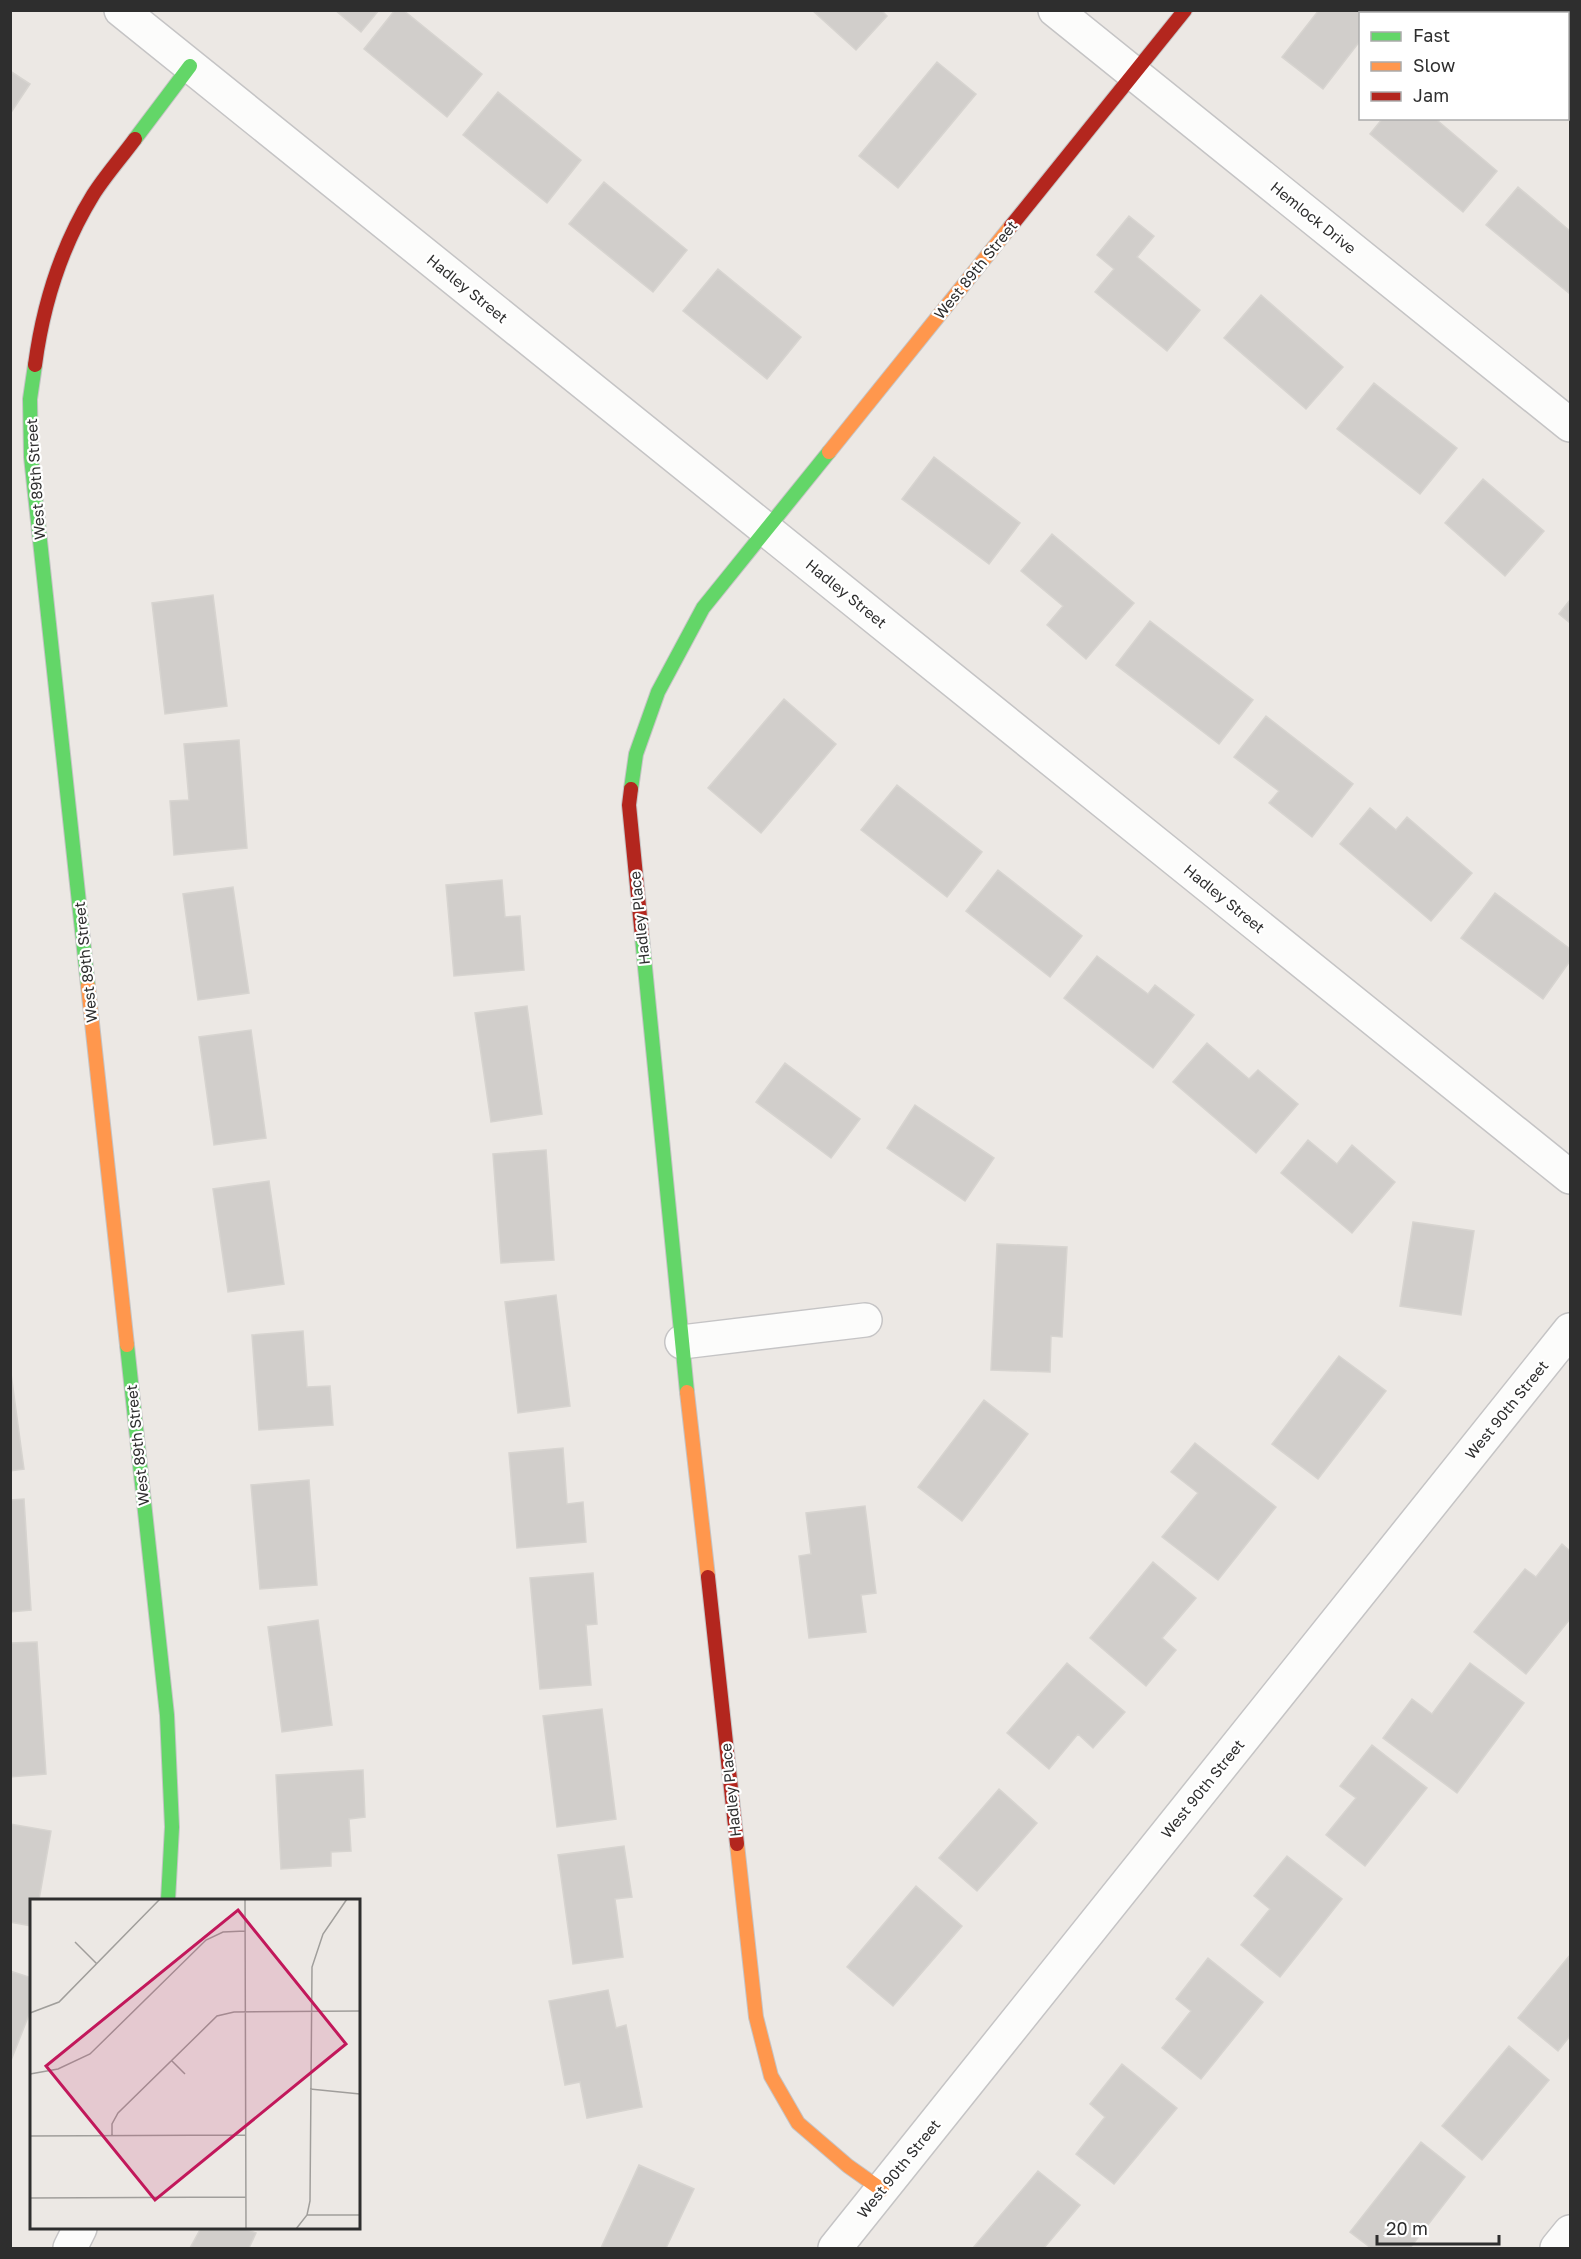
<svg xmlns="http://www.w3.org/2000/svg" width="1581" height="2259" font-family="'Golos Text',sans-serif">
<rect width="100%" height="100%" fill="#ece8e4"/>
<!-- building -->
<path fill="#d1cecb" stroke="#d7d4d0" stroke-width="1.5" d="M335 10H379L361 32Z
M395 10H403L482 74 447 117 364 49Z
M812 10H881L887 16 856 50Z
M1319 10H1384L1382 14H1360V41L1323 89 1282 57Z
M937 62 976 94 898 188 859 156Z
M10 71 30 84 10 114Z
M498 92 581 160 547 203 463 135Z
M1383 118H1441L1438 121 1497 171 1463 212 1370 134Z
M604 182 687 250 653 292 569 224Z
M1518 187 1570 231V294L1486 225Z
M1129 216 1154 236 1137 257 1200 310 1167 351 1095 292 1114 269 1097 255Z
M718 269 801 337 767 379 683 311Z
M1261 295 1343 367 1306 409 1224 338Z
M1374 383 1457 448 1420 494 1337 429Z
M934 457 1020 523 989 564 902 499Z
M1483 479 1544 531 1505 576 1445 523Z
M1052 534 1134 603 1086 659 1047 625 1063 606 1021 571Z
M213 595 227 706 165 714 152 603Z
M1570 600V623L1559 614Z
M1150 621 1253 700 1219 744 1116 665Z
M784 699 836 744 761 833 708 788Z
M1266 716 1353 784 1312 837 1269 803 1279 791 1234 757Z
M239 740 247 848 174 855 170 801 189 800 184 744Z
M897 785 982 852 947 897 861 830Z
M1370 808 1396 830 1407 817 1472 873 1431 921 1340 844Z
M998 870 1082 936 1050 977 966 911Z
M502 880 505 917 520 916 524 970 454 976 446 885Z
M233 887 249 993 198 1000 183 894Z
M1495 893 1570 949V961L1543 999 1461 938Z
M1097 956 1148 994 1155 985 1194 1015 1153 1068 1064 998Z
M527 1006 542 1114 491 1122 475 1013Z
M251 1030 266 1138 214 1145 199 1037Z
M1207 1043 1249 1079 1258 1070 1298 1104 1256 1153 1173 1082Z
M785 1063 860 1119 831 1158 756 1102Z
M915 1105 994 1158 965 1201 887 1148Z
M1308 1140 1337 1164 1352 1145 1395 1182 1352 1233 1281 1173Z
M546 1150 554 1260 501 1263 493 1154Z
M269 1181 284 1284 228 1292 213 1189Z
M1413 1222 1474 1231 1461 1315 1400 1306Z
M997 1244 1067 1247 1062 1337 1051 1336 1050 1372 991 1370Z
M556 1295 570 1406 518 1413 505 1302Z
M303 1331 307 1387 330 1386 333 1425 259 1430 252 1335Z
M1339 1356 1386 1391 1318 1479 1272 1444Z
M10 1366 24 1469 10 1471Z
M984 1400 1028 1434 962 1521 918 1487Z
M1195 1443 1276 1507 1218 1580 1162 1537 1198 1493 1171 1472Z
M563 1448 567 1504 583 1502 586 1542 517 1548 509 1453Z
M309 1480 317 1585 260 1589 251 1485Z
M24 1499 31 1610 10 1612V1500Z
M865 1506 876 1593 861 1595 866 1632 809 1638 799 1556 811 1554 806 1513Z
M1562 1544 1570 1551V1619L1526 1674 1474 1632 1525 1569 1536 1577Z
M1153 1562 1196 1598 1162 1638 1176 1650 1146 1686 1090 1638Z
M593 1573 597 1624 586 1625 591 1685 540 1689 530 1578Z
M318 1620 332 1725 282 1732 268 1627Z
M37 1642 46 1774 10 1777V1643Z
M1067 1663 1125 1712 1093 1748 1078 1734 1049 1769 1007 1733Z
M1470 1663 1524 1703 1457 1793 1383 1738 1412 1699 1432 1714Z
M602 1709 616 1819 557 1827 543 1716Z
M1372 1745 1427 1788 1365 1866 1326 1835 1356 1798 1340 1786Z
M363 1770 365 1817 349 1819 351 1851 331 1852V1866L281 1869 276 1775Z
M999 1789 1037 1823 977 1891 939 1858Z
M10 1824 51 1831 39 1900H32V1926L10 1922Z
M624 1846 632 1897 615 1899 623 1957 573 1964 558 1855Z
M1287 1856 1342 1899 1280 1977 1241 1945 1270 1909 1254 1896Z
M916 1886 962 1926 893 2006 847 1967Z
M1570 1955V2036L1558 2051 1518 2018Z
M1208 1958 1263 2002 1201 2079 1162 2048 1191 2011 1176 1999Z
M10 1971 32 1978V2007L10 2063Z
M608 1990 616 2028 626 2025 642 2107 587 2118 580 2082 565 2085 549 2001Z
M1509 2046 1549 2080 1482 2160 1442 2126Z
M1122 2064 1177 2108 1114 2184 1076 2154 1105 2117 1090 2104Z
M1421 2142 1465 2177 1410 2248H1371L1350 2232Z
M639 2165 694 2189 666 2248H601Z
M1038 2171 1080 2205 1044 2248H973Z
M201 2228H243L256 2233 249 2248H190Z"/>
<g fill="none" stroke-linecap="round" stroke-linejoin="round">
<!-- street casing -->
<g stroke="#c5c4c5" stroke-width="36">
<path id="street" d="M121 10 1570 1177
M1055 10 1570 425
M682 1342 865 1320
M70 2248 80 2228
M835 2248 1570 1330
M1557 2248 1570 2232"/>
</g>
<!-- fast casing -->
<g stroke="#c5c4c5" stroke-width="16">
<path id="fast" d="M135 139 190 66
M35 365 30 399 31 457 88 986
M631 789 636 754 658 692 703 608 829 452
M642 937 687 1392
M127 1345 167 1715 172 1827 168 1900"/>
</g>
<!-- slow casing -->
<g stroke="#c5c4c5" stroke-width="16">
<path id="slow" d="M829 452 1011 226
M88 986 127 1345
M687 1392 708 1577
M737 1844 756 2017 771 2076 798 2123 848 2166 882 2190"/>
</g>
<!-- jam casing -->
<g stroke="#c5c4c5" stroke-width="16">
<path id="jam" d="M1011 226 1185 10
M35 365C43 305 61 247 93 195 105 176 121 158 135 139
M631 789 629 805 642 937
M708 1577 737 1844"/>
</g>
<!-- street -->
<use href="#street" stroke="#fcfcfb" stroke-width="33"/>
<!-- fast -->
<use href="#fast" stroke="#63d668" stroke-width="14"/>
<!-- slow -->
<use href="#slow" stroke="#ff974d" stroke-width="14"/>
<!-- jam -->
<use href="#jam" stroke="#b3261e" stroke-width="14"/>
</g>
<g text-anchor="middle" stroke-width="4.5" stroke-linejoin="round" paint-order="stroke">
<!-- street labels -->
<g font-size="15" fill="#2e2e2e" stroke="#fff">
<text transform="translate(1313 218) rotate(39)" y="5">Hemlock Drive</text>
<text transform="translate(976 270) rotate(-51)" y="5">West 89th Street</text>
<text transform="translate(467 289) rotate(39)" y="5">Hadley Street</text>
<text transform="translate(36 479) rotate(-94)" y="5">West 89th Street</text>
<text transform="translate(846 594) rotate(39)" y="5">Hadley Street</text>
<text transform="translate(1224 899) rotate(39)" y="5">Hadley Street</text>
<text transform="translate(640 918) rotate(-96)" y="5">Hadley Place</text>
<text transform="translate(86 962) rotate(-96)" y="5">West 89th Street</text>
<text transform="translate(1507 1410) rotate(-51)" y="5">West 90th Street</text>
<text transform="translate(138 1445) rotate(-96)" y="5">West 89th Street</text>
<text transform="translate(1203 1789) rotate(-51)" y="5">West 90th Street</text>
<text transform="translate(731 1790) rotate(-96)" y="5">Hadley Place</text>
<text transform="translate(899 2169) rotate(-51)" y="5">West 90th Street</text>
</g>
</g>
<!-- overview -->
<g transform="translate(30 1899)">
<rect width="330" height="330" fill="#ece8e4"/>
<path fill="none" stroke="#a09e9b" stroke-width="1.5" d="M215 0 216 330M45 43 67 65M0 114 29 103 130 0M141 161 155 175M0 175 28 170 60 155 176 41 193 33 215 32M280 190 330 195M0 237 216 236M82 237V225L88 214 187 117 204 113 330 112M0 299 216 298M277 316H330M266 330 277 316 280 302 282 68 293 35 317 0"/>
<path fill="#c2185b" fill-opacity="0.15" stroke="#c2185b" stroke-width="3" d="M208 11 316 145 125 301 16 167Z"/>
<rect width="330" height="330" fill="none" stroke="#2e2e2e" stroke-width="3"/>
</g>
<!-- border -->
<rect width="1581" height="2259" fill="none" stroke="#2e2e2e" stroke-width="24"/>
<!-- legend -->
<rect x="1359" y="12" width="210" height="108" fill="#ffffff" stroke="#ababab" stroke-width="1.5"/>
<rect x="1371" y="32" width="30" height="9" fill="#63d668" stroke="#ababab" stroke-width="1.5"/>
<text x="1413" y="42" font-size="18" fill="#2e2e2e">Fast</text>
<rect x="1371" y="62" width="30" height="9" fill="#ff974d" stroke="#ababab" stroke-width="1.5"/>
<text x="1413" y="72" font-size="18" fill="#2e2e2e">Slow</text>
<rect x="1371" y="92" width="30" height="9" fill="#b3261e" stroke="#ababab" stroke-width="1.5"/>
<text x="1413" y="102" font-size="18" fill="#2e2e2e">Jam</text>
<!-- scale -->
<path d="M1377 2235v9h122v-9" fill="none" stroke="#2e2e2e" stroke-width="3"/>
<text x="1386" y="2235" font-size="18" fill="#2e2e2e" stroke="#ffffff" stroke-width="4.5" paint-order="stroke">20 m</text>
</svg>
